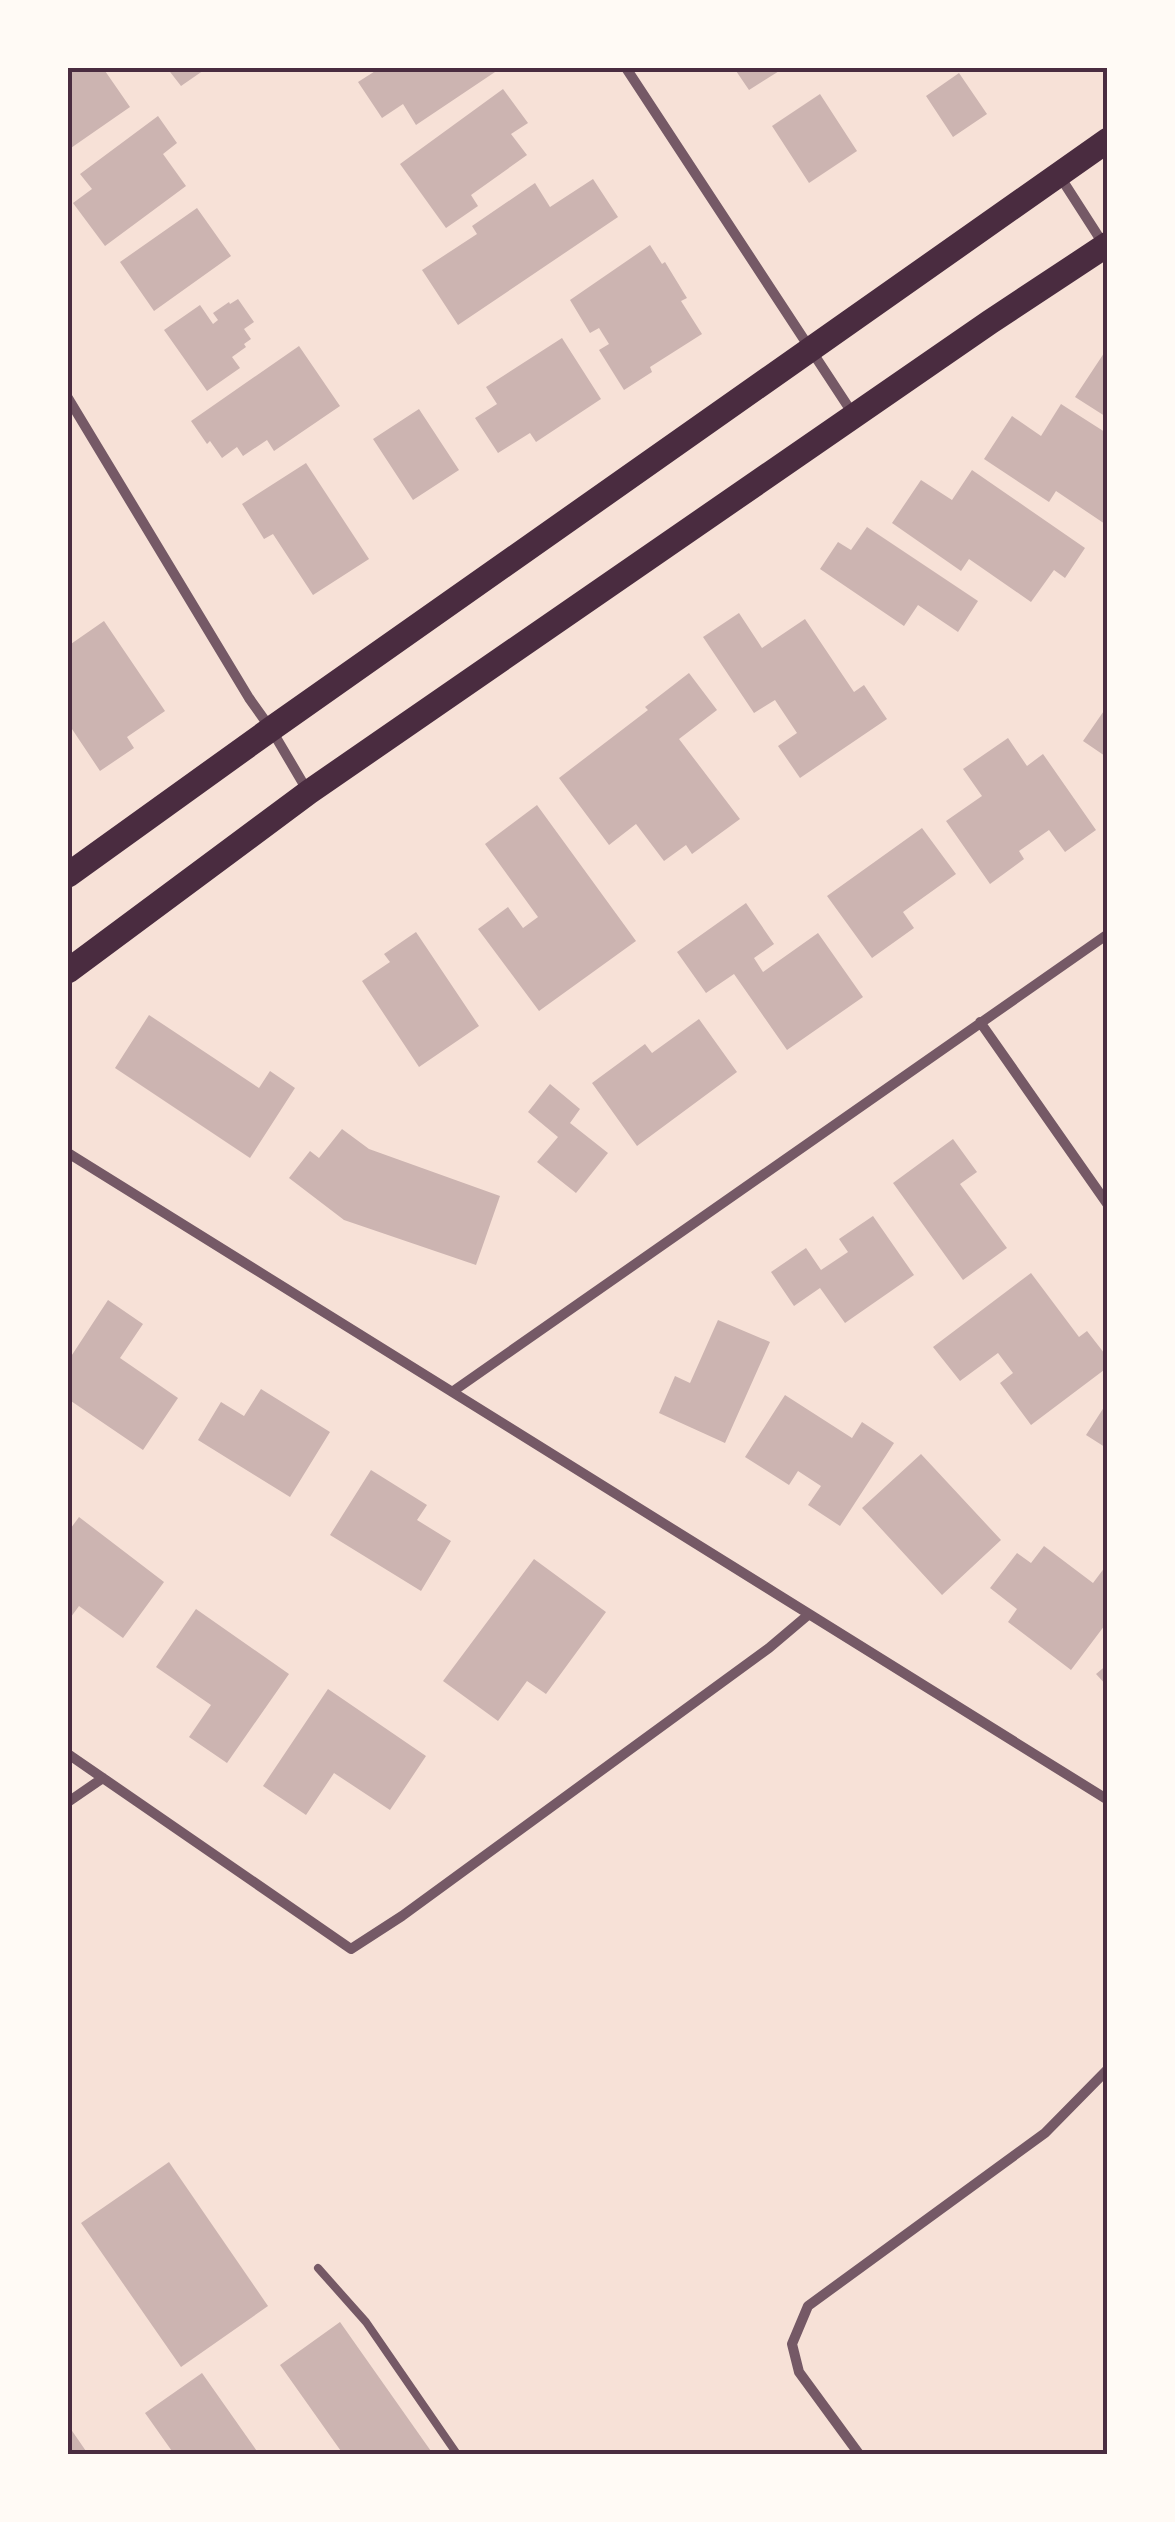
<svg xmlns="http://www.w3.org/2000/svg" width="1175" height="2522" font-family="Rubik,sans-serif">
<rect width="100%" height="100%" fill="#f7e1d7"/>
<!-- building -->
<path fill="#ccb4b1" d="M68 68H103L130 107 68 150Z
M167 68H207L181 86Z
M380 68H501L416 125 403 104 382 118 358 82Z
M734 68H784L749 90Z
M959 73 987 114 953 137 926 96Z
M503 89 528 123 511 134 527 155 471 195 478 206 446 228 400 164Z
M820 94 857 151 809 183 772 126Z
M158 116 177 143 163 154 186 186 105 246 73 203 92 189 80 174Z
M593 179 618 217 458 325 422 270 477 234 472 226 535 183 550 207Z
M197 208 231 256 154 311 120 262Z
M650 245 662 264 665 262 687 298 681 301 702 334 650 367 652 372 624 390 599 350 609 344 599 328 590 333 570 300Z
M238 299 254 322 244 329 251 339 244 344 246 347 232 357 240 368 207 391 164 330 200 305 213 324 218 320 213 313 229 302 230 304Z
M562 338 601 399 536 442 530 433 498 453 475 418 497 404 486 387Z
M299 346 340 406 274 451 267 440 243 456 237 447 222 458 210 441 207 444 191 421Z
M1108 347V418L1075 397Z
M1061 404 1108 434V526L1056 491 1049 502 984 459 1012 416 1041 436Z
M419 409 459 470 413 500 373 439Z
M306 463 369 559 313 595 273 534 264 539 242 504Z
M972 470 1085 548 1065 578 1054 570 1031 602 969 559 961 571 892 523 921 480 952 500Z
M867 527 978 601 958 632 918 605 904 626 820 569 838 542 851 550Z
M739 613 762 648 805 619 854 692 864 685 887 719 800 778 778 746 797 733 775 700 754 713 703 637Z
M104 621 165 711 127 737 134 748 100 771 68 723V646Z
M689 673 717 710 679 739 740 819 692 854 686 845 664 861 636 824 609 845 559 778 648 710 645 707Z
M1108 705V758L1083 741Z
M1008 738 1027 766 1043 754 1096 830 1065 852 1049 830 1019 851 1024 859 990 884 946 821 982 796 963 769Z
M537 805 636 941 539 1011 478 929 508 907 523 928 538 917 485 844Z
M922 828 956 874 903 912 914 928 872 958 827 896Z
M746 903 774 944 754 958 763 972 818 933 863 997 787 1050 734 974 706 993 677 952Z
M416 932 479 1026 419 1067 362 981 390 962 384 954Z
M149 1015 259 1088 270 1071 295 1088 250 1158 115 1068Z
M699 1019 737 1072 637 1146 592 1083 645 1044 652 1053Z
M550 1084 580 1109 570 1123 608 1153 576 1193 537 1162 558 1137 528 1112Z
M342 1129 369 1149 500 1196 476 1265 344 1220 289 1178 310 1151 319 1158Z
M953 1139 977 1172 960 1184 1007 1248 963 1280 893 1183Z
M873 1216 914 1275 845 1323 820 1288 794 1306 771 1272 806 1248 821 1270 848 1252 839 1239Z
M1031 1273 1079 1337 1087 1331 1108 1358V1367L1031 1425 1000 1383 1013 1373 998 1353 960 1381 933 1347Z
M108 1300 143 1324 120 1358 178 1398 143 1450 68 1399V1361Z
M718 1320 770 1342 725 1443 659 1413 675 1376 690 1383Z
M261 1389 330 1432 290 1497 198 1440 221 1402 244 1416Z
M785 1395 852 1438 862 1422 894 1443 840 1526 808 1505 821 1486 798 1471 789 1485 745 1457Z
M1108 1401V1449L1086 1435Z
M921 1454 1001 1540 942 1595 862 1508Z
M371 1470 427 1505 417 1520 451 1541 421 1591 330 1535Z
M79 1517 164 1582 123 1638 79 1606 68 1621V1532Z
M1044 1546 1093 1583 1108 1563V1621L1071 1670 1008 1622 1017 1609 990 1588 1017 1553 1031 1563Z
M534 1559 606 1612 546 1694 527 1681 498 1721 443 1681Z
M196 1609 289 1674 227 1763 189 1737 211 1705 156 1667Z
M1108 1664V1687L1096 1674Z
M328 1689 426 1756 390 1810 334 1773 306 1815 263 1786Z
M169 2162 268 2306 181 2367 81 2223Z
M340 2322 433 2454H343L280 2365Z
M202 2373 259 2454H174L145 2413Z
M68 2425 88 2454H68Z"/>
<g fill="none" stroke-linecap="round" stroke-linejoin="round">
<!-- service -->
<path stroke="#755966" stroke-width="8" d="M318 2268 366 2322 457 2454"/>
<!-- minor -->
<path stroke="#755966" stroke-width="10" d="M626 68 853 414
M1059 175 1104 245
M68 398 249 698 271 729 307 790
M980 1022 1108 1205
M68 1153 1108 1800
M452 1392 1108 934
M68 1754 351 1949 402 1916 769 1648 808 1615
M68 1802 103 1778
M859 2454 799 2372 792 2344 808 2306 1045 2133 1108 2069"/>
<!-- primary -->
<path stroke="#4a2c40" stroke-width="25" d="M68 875 271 729 1108 140
M68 971 309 792 990 322 1108 244"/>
</g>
<!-- border -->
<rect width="1175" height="2522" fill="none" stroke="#fffaf5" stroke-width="140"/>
<rect x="70" y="70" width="1035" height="2382" fill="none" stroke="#4a2c40" stroke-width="4"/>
</svg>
